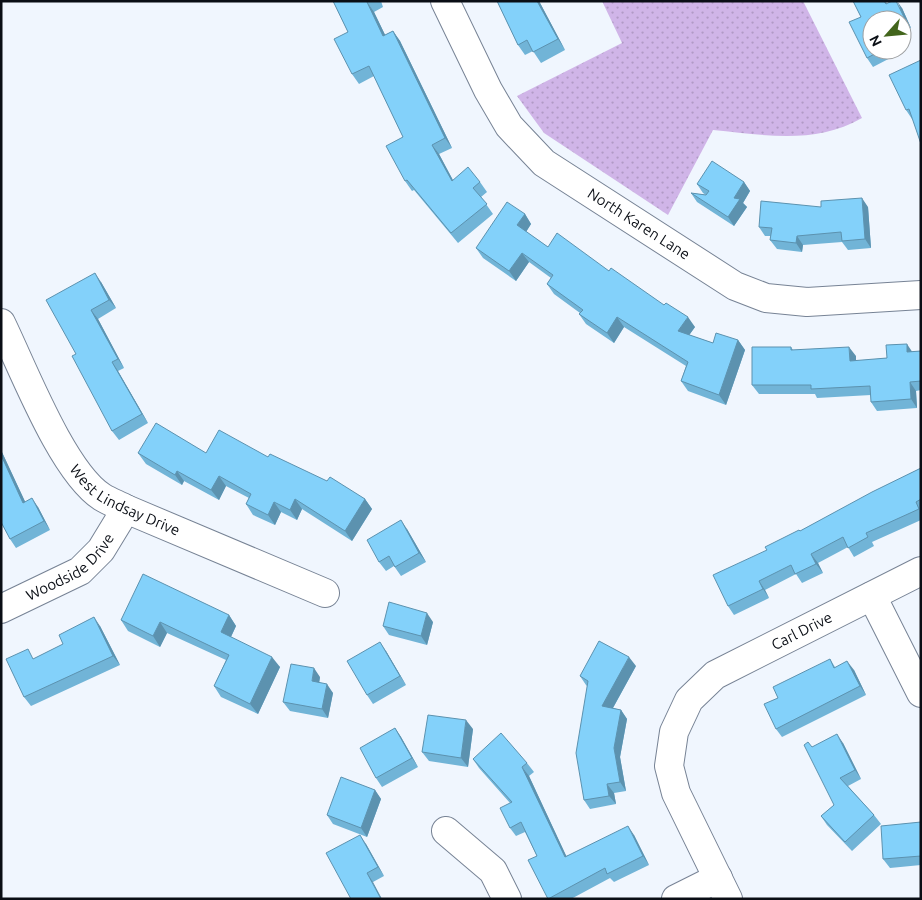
<svg xmlns="http://www.w3.org/2000/svg" width="922" height="900" font-family="Ubuntu,sans-serif">
<defs>
<pattern id="park-dots" width="8" height="8" patternUnits="userSpaceOnUse" patternTransform="scale(1.25)"><rect width="8" height="8" fill="#d0b5e8"/><path d="M2 2h.1M6 6h.1" fill="none" stroke="#b19ac6" stroke-width="1.8" stroke-linecap="round"/></pattern>
</defs>
<rect width="100%" height="100%" fill="#f0f6fe"/>
<!-- park -->
<path fill="url(#park-dots)" d="M602 1H803L862 118C815 145 765 135 713 130L668 215 544 133 517 96 622 43Z"/>
<g fill="none" stroke-linecap="round" stroke-linejoin="round">
<!-- minor casing -->
<g stroke="#778395" stroke-width="30">
<g id="minor">
<path id="s1" d="M445 1 488 90 509 126 544 163 735 286 766 298 807 302 921 295"/>
<path id="s2" d="M1 323C23 368 62 471 102 497 110 502 119 505 126 509L325 593"/>
<path d="M872 596 921 693"/>
<path id="s3" d="M1 609 80 571 101 550 126 509"/>
<path d="M446 831 493 871 507 899"/>
<path d="M676 899 718 878"/>
<path id="s4" d="M728 899 676 793 669 766 674 732 689 700 715 675 921 571"/>
</g>
</g>
<!-- minor -->
<use href="#minor" stroke="#fff" stroke-width="28"/>
</g>
<!-- wall -->
<path fill="#71b4d7" d="M333 1H381L383 7 374 12 385 35 393 31 400 41 452 148 439 154 453 180 480 182 487 192 481 197 493 214 458 243 414 190 412 191 405 181 403 137 374 76 359 84 352 74 348 32Z
M497 1H539L565 50 541 63 533 51 525 55 518 45Z
M853 1H886L887 4 902 8 911 28 902 32V20H872V50H896L898 54 873 67 867 58 861 17Z
M921 60 912 119 906 110Z
M744 182 750 191 743 203 747 207 734 226 697 202 691 193 706 195 703 193 697 184Z
M821 207H868L871 248 848 250 842 242 803 245 802 252 777 249 770 240 771 236H765L759 227Z
M525 214 531 224 526 232 548 247 609 271 695 327 689 335 713 343 738 340 745 350 726 405 688 391 681 381 686 366 624 327 614 343 586 324 579 314 580 313 554 294 547 284 551 278 529 262 516 281 483 258 476 248Z
M101 282 116 308 98 319 124 368 118 371 148 423 119 440 112 431 76 354Z
M791 347 793 350 856 356V361L887 358 912 352 921 351V390L916 391 917 408 877 411 871 402V395L817 398 815 394H759L752 385Z
M1 450 25 502 38 507 50 530 16 548 10 539 1 522Z
M138 453H206L268 457 365 499 372 509 352 541 302 509 297 520 281 512 275 525 253 515 246 504 249 498 226 486 219 500 184 481 182 485 146 464Z
M921 468V520L872 542 874 546 854 557 848 547 818 563 823 573 802 583 796 574 765 590 769 598 734 615 728 606 767 550 800 531Z
M407 529 426 562 401 576 394 566 386 571 379 562Z
M229 615 236 626 231 637 280 667 258 714 221 697 214 686 226 660 167 633 160 647 128 631 121 620Z
M433 622 427 645 389 635 383 626Z
M100 626 120 665 31 706 24 697 34 659Z
M386 651 406 685 373 704 367 695Z
M830 659 835 667 854 670 866 695 782 737 776 729 778 698Z
M636 666 613 708 621 710 627 719 620 757 626 791 614 793 616 804 590 809 584 800 587 686 586 685 580 676Z
M320 677 319 683 333 693 328 718 290 711 283 702Z
M395 728 401 737 418 767 382 787 376 778Z
M473 729 468 767 429 761 422 752Z
M843 743 861 779 848 786 874 815 881 824 852 851 827 825 821 816 834 805 812 747Z
M473 759 527 763 534 772 529 776 566 856 634 835 649 865 614 882 610 878 571 899H548L537 856 525 832 516 836 510 828V803L479 768Z
M375 790 381 799 367 837 333 824 327 815Z
M921 822V865L890 868 883 859Z
M366 844 384 876 373 882 351 899Z"/>
<!-- shaded-wall -->
<path fill="#5c92af" d="M537 1H539L565 50 558 39Z
M897 1 902 8 911 28 905 19Z
M367 2 374 12 390 45 383 36Z
M393 31 400 41 452 148 445 138Z
M432 145 439 154 458 190 452 181Z
M744 182 750 191 743 203 747 207 734 226 728 217 734 198Z
M862 198 868 207 871 248 865 239Z
M525 214 531 224 524 235 517 225Z
M797 236 803 245 802 252 796 243Z
M522 253 529 262 516 281 509 271Z
M95 273 101 282 116 308 109 300Z
M91 310 98 319 124 368 118 359Z
M617 317 624 327 614 343 607 333Z
M688 317 695 327 685 341 678 331Z
M738 340 745 350 726 405 719 395Z
M907 344 913 353 907 352Z
M849 347 856 356V370L850 361Z
M112 362 118 371 148 423 142 414Z
M910 382 916 391 917 408 911 399Z
M1 450 30 512 23 503 1 455Z
M177 471 184 481 182 485 175 475Z
M219 476 226 486 219 500 211 490Z
M32 498 38 507 50 530 44 521Z
M295 499 302 509 297 520 290 510Z
M365 499 372 509 352 541 345 531Z
M274 502 281 512 275 525 268 515Z
M401 520 407 529 426 562 419 553Z
M811 554 818 563 823 573 816 564Z
M759 581 765 590 769 598 763 589Z
M427 613 433 622 427 645 421 636Z
M229 615 236 626 228 643 221 632Z
M94 617 100 626 120 665 113 656Z
M160 622 167 633 160 647 153 636Z
M380 642 386 651 406 685 400 676Z
M272 657 280 667 258 714 250 704Z
M629 657 636 666 609 715 602 706Z
M847 661 854 670 866 695 860 686Z
M314 668 320 677 318 690 312 681Z
M327 684 333 693 328 718 322 709Z
M621 710 627 719 620 757 626 791 620 782 614 748Z
M466 720 473 729 468 767 461 758Z
M395 728 401 737 418 767 412 758Z
M837 734 843 743 861 779 855 770Z
M522 767 529 776 571 866 565 857Z
M607 784 614 793 616 804 609 796Z
M375 790 381 799 367 837 361 828Z
M628 826 634 835 649 865 643 856Z
M360 835 366 844 384 876 378 867Z
M367 873 373 882 382 899H381Z"/>
<!-- building -->
<path fill="#83d1fa" stroke="#5c92af" d="M333 1H368L367 2 383 36 393 31 445 138 432 145 452 181 468 167 480 182 473 188 487 204 451 233 407 180 405 181 386 146 403 137 369 66 352 74 334 39 348 32Z
M497 1H537L558 39 533 52 527 40 518 45Z
M853 1H884L886 4 892 1H896L905 19 902 20H872V50H882L867 58 849 22 861 17Z
M921 60V144L909 109 906 110 889 75Z
M712 161 744 182 734 198 740 199 728 217 691 193 706 195 709 191 697 184Z
M862 198 865 239 842 241 841 232 797 236 796 243 770 240 772 228 759 227 761 201 821 207V201Z
M507 202 525 214 517 225 548 247 557 233 609 271 611 268 664 305 666 303 688 317 678 331 713 343 716 333 738 340 719 395 681 381 688 362 617 317 607 333 579 314 583 310 547 284 553 275 522 253 509 271 476 248Z
M95 273 109 300 91 310 118 359 112 362 142 414 112 431 72 356 76 354 46 300Z
M907 344V352L921 351V381L910 382 911 399 871 402 870 386 811 389V385H752V347H791V350L849 347 850 361 887 358 886 345Z
M156 423 206 453 219 430 268 457 270 454 327 481 330 477 365 499 345 531 295 499 290 510 274 502 268 515 246 504 251 494 219 476 211 490 177 471 175 475 138 453Z
M1 455 23 503 32 498 44 521 10 539 1 522Z
M921 468V499L916 502 919 509 866 533 868 537 848 548 843 537 811 554 816 564 795 574 791 565 759 581 763 589 728 606 713 575 767 550 765 547 799 530 800 531 872 492Z
M401 520 419 553 395 567 389 556 379 562 367 540Z
M143 574 229 615 221 632 272 657 250 704 214 686 229 655 160 622 153 636 121 620Z
M389 602 427 613 421 636 383 626Z
M94 617 113 656 24 697 6 659 28 649 33 659 63 644 59 635Z
M599 641 629 657 602 706 621 710 614 748 620 782 607 784 609 796 584 800 576 753 588 681 580 676Z
M380 642 400 676 367 695 347 661Z
M830 659 834 668 847 661 860 686 776 729 764 704 778 698 773 687Z
M291 664 314 668 312 681 327 684 322 709 283 702Z
M428 715 466 720 461 758 422 752Z
M395 728 412 758 376 778 360 748Z
M501 733 527 763 522 767 565 857 628 826 643 856 607 874 605 868 548 899 528 860 537 856 521 822 510 828 500 808 512 802 473 759Z
M837 734 855 770 840 778 874 815 845 842 821 816 834 805 804 745 808 742 812 747Z
M341 777 375 790 361 828 327 815Z
M921 822V856L883 859 881 826Z
M360 835 378 867 367 873 381 899H351L326 853Z"/>
<g text-anchor="middle" stroke-width="4" stroke-linejoin="round" paint-order="stroke">
<!-- street labels -->
<g font-size="15" fill="#0a0e15" stroke="#fff">
<text dy="5" stroke="none"><textPath href="#s1" startOffset="304">North Karen Lane</textPath></text>
<text dy="5" stroke="none"><textPath href="#s2" startOffset="224">West Lindsay Drive</textPath></text>
<text dy="5" stroke="none"><textPath href="#s3" startOffset="82">Woodside Drive</textPath></text>
<text dy="5" stroke="none"><textPath href="#s4" startOffset="349">Carl Drive</textPath></text>
</g>
</g>
<!-- border -->
<rect width="922" height="900" fill="none" stroke="#0a0e15" stroke-width="5"/>
<!-- north arrow -->
<g transform="translate(887 35) rotate(243)"><circle r="24" fill="#ffffff" stroke="#9d9fa1"/>
<path d="M0-4L9 19L0 12L-9 19Z" fill="#42651c"/>
<text y="-8" font-size="14" font-weight="bold" text-anchor="middle" fill="#0a0e15">N</text>
</g>
</svg>
